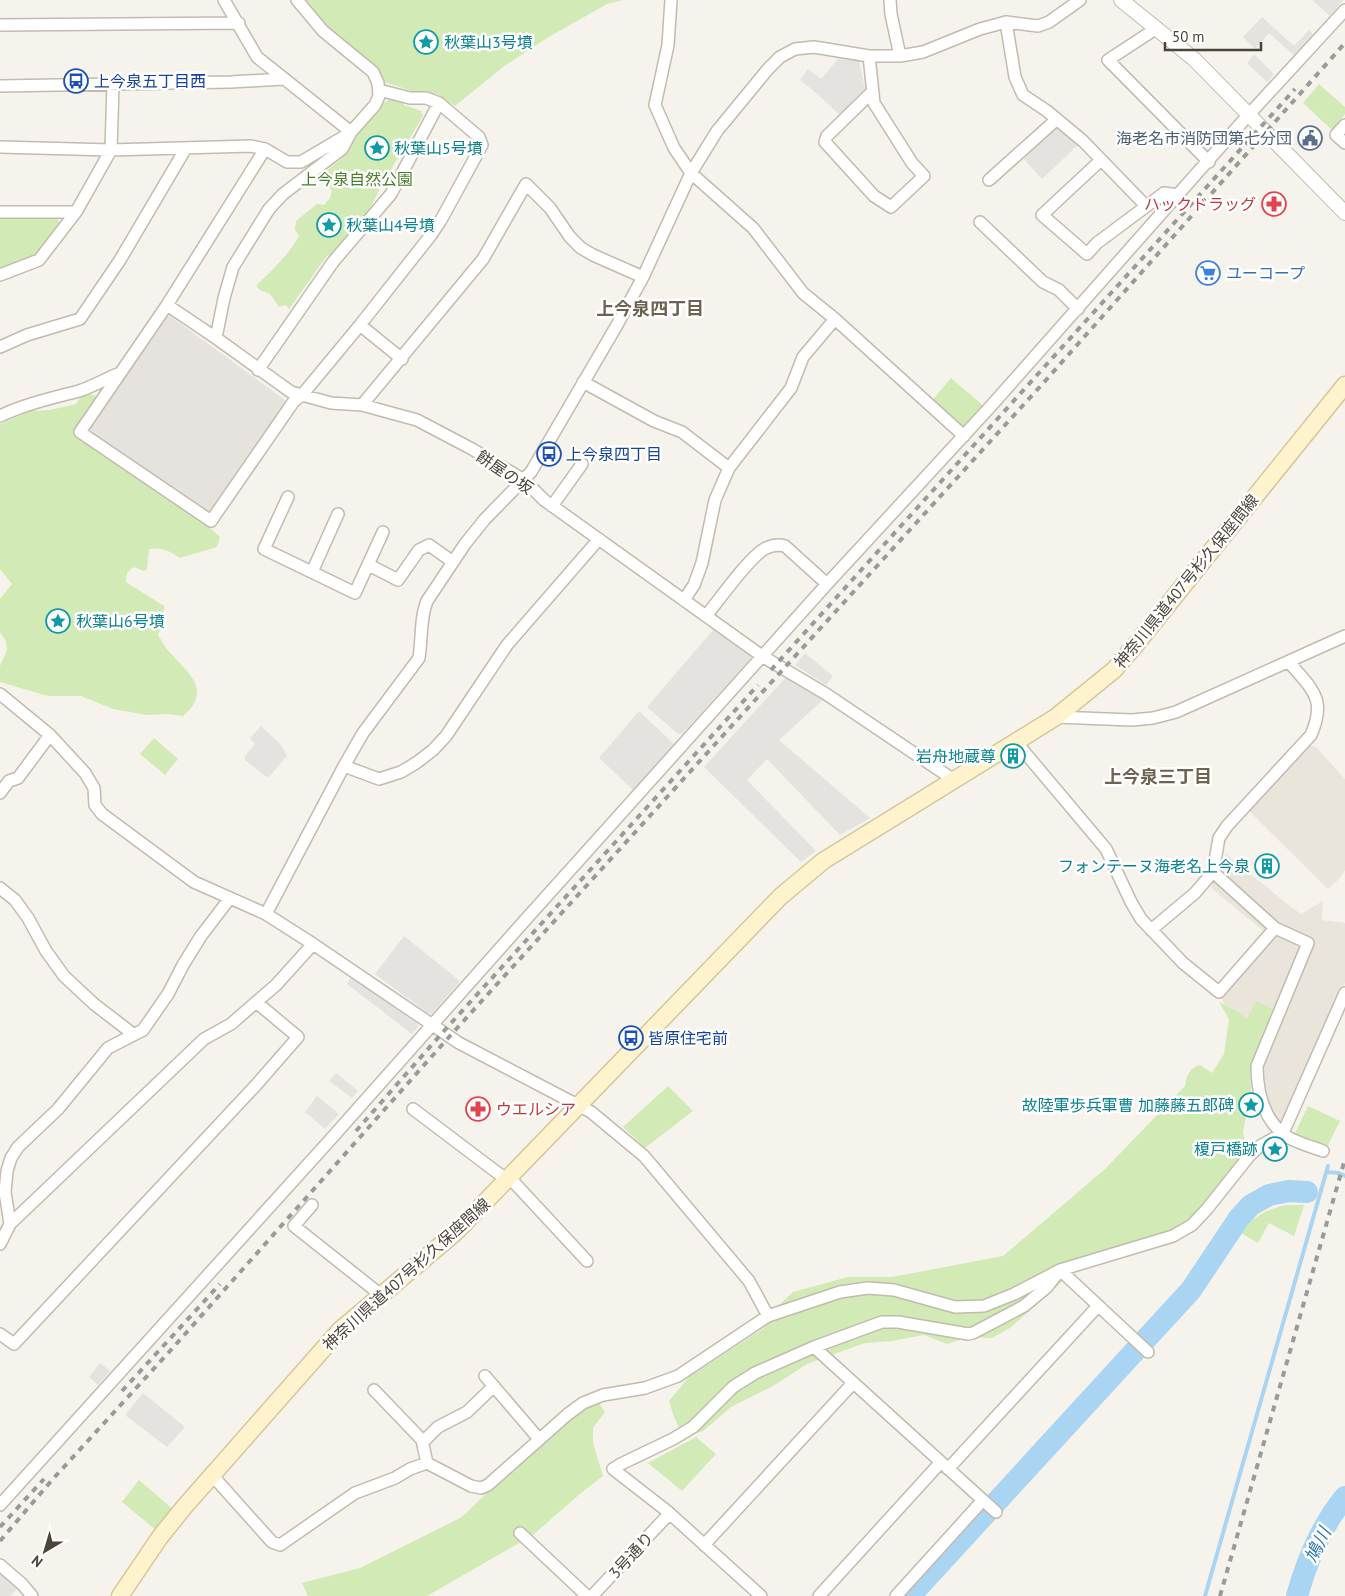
<svg xmlns="http://www.w3.org/2000/svg" width="1345" height="1596" font-family="'PT Sans','Noto Sans JP',sans-serif">
<rect width="100%" height="100%" fill="#f6f3ec"/>
<!-- residential -->
<path fill="#eae5da" d="M1310 746 1316 747 1345 779V870L1339 879 1328 889 1249 811Z
M1226 854 1291 907 1301 914 1323 901 1322 920 1345 923V983L1283 1121 1280 1122 1270 1107 1266 1097 1261 1067 1285 1015 1275 1010 1247 1020 1235 1010 1224 1004 1222 998 1272 938 1211 888Z"/>
<!-- industrial -->
<path fill="#e6e2dd" d="M170 316 285 400 286 405 211 512 205 513 91 433 90 427 165 317Z"/>
<!-- green -->
<path fill="#d2eab5" d="M304 0H623L607 4 547 38 503 67 455 106 437 94 412 91 381 81 315 17Z
M1319 84 1345 107V114L1332 130 1303 103Z
M394 98 402 101 404 105 421 111 423 116 392 168 391 175 382 185 368 212 333 254 327 256 289 309 286 305 279 307 270 294 260 290 256 286C272 270 288 256 299 236L295 230 296 221 317 204 324 205 330 198 332 190 318 177C327 170 338 163 345 154 360 136 369 106 394 98Z
M57 218 60 224 37 256 0 269V219Z
M951 378 986 408 965 432 930 403Z
M86 394 95 395 97 399 76 434 210 528 220 537 217 547 180 558C170 551 161 547 149 549L147 569 144 571 133 567 127 573 126 582 164 606V618L158 635C161 639 163 644 166 648 185 671 215 689 183 716L168 714 147 715 113 709 81 696H48L0 682V666L7 650 6 641 0 632V599L12 584 0 569V424L31 411 50 410 76 404 81 396Z
M154 738 178 759 165 775 140 754Z
M1256 1001 1275 1010 1250 1067 1251 1093 1243 1131 1246 1149 1243 1174 1182 1236 1082 1264 1010 1328 992 1338 970 1337 947 1344 924 1335 892 1341 865 1343 807 1364 773 1386 731 1407 703 1431 687 1436C676 1428 673 1413 669 1401L689 1377 764 1328 778 1306 793 1292 848 1277H892L1003 1256 1105 1169 1185 1086C1187 1075 1189 1068 1200 1065L1212 1073 1224 1054 1229 1019 1219 1002 1235 1010 1247 1019Z
M668 1086 693 1111 645 1148 623 1127Z
M1308 1106 1340 1121 1326 1149 1298 1138 1295 1133Z
M1288 1205H1304L1294 1236 1269 1223 1258 1243 1241 1233C1253 1216 1268 1208 1288 1205Z
M599 1403 605 1412 593 1428V1443L603 1476 581 1493 533 1535 427 1596H308L302 1583 360 1568 462 1517 500 1480 580 1410Z
M696 1437 716 1454 682 1491 648 1463Z
M139 1480 174 1510 157 1531 122 1502Z"/>
<!-- parking -->
<path fill="#e5e3e0" d="M1312 0H1343L1330 16Z
M1262 17 1294 46 1309 30 1313 34 1294 55 1269 33 1255 49 1243 37Z
M1254 54 1274 74 1267 82 1247 63Z
M838 59 859 61 865 89 840 115 815 92 800 80 808 69 821 79Z
M1055 127 1060 128 1079 144 1042 179 1022 157Z
M713 630 751 655 750 659 683 733 678 734 647 707Z
M805 653 833 676 826 685 795 665Z
M788 675 824 699 779 740 870 818 840 835 767 759 747 780 816 851 801 862 704 767Z
M639 711 675 745 634 791 599 758Z
M261 726 280 744 287 756 269 777 265 776 245 760V756L255 744 250 738Z
M404 936 460 981 432 1014H429L375 974Z
M351 977 416 1023 418 1027 412 1034 347 984Z
M336 1073 358 1091 352 1098 329 1081Z
M317 1096 339 1114 325 1129 305 1112Z
M100 1363 110 1371 98 1385 89 1377Z
M143 1393 185 1427 167 1447 125 1415Z
M0 1573 18 1588 10 1596H0Z"/>
<g fill="none" stroke-linecap="round" stroke-linejoin="round">
<!-- stream -->
<path stroke="#a9d4f2" stroke-width="4" d="M1327 1172 1339 1173 1345 1176
M1205 1596 1328 1166"/>
<!-- river -->
<path stroke="#a9d4f2" stroke-width="22" d="M910 1596 1191 1290 1239 1218 1251 1205 1269 1195 1289 1191 1307 1192
M1297 1596C1307 1560 1321 1526 1345 1497"/>
<!-- minor casing -->
<g stroke="#c2bbae" stroke-width="14">
<path id="minor" d="M224 0 257 57 351 132
M671 0 668 45 655 105 674 148 691 173 753 228 803 293 835 319 964 436
M890 0 891 14 900 56
M1006 22 1015 77 1023 95 1047 111 1083 141 1146 206
M0 25 239 23
M1157 28 1108 60 1209 162
M869 56 874 103 912 163 924 176 891 207 874 196 825 142 827 136 872 92
M0 86 231 82 283 79
M379 90 410 98H426L439 103 479 137 482 145 441 220 431 235 360 325 302 395 294 401 211 521 80 432 167 305 216 338 291 392 331 403 362 405 417 420 472 449 524 480 544 500 762 656 826 694 954 780
M1345 125 1336 135 1345 143
M0 147 111 150 251 146 265 149 287 162H301L350 133
M1101 160 1042 215 1087 254 1097 243 1164 193 1178 195
M989 180 1057 119
M0 212H76
M980 222 1043 282 1059 290 1078 309
M0 275 39 260 76 212 111 150 113 85
M167 305 265 149
M360 325 402 359
M216 338 224 298 233 267 269 209 283 194 342 149 351 132 375 105 379 96 378 83 373 72 323 31 297 0
M0 347 27 335 80 319 120 260 186 148
M258 370 333 262 391 194 439 103
M583 382 654 421 682 432 729 468
M362 405 483 259 526 184 550 208 570 237 581 248 593 255 643 277
M0 416C25 404 52 398 79 391 92 387 105 379 118 374
M288 497 264 549 355 593 383 532
M552 506 582 464
M369 565 398 580 419 550 429 545 453 562
M312 572 338 514
M684 600 694 585 702 563 715 500 729 468 791 388 803 357 835 319
M706 616C719 600 750 556 766 548 773 545 778 544 785 546L827 584
M0 694 50 735 85 773 94 788 95 805 102 814 194 882 266 914 313 944 459 1043 591 1112 644 1156 749 1281 768 1316
M1056 717 1132 720 1153 718 1176 712 1345 636
M1016 742 1106 849 1131 902 1141 919 1183 963 1219 992 1275 928
M344 766 379 779 401 772 416 763 433 750 446 736 507 645 599 539
M0 793 9 781 18 778 50 735
M1213 872 1275 928 1308 943 1257 1066C1257 1091 1263 1117 1283 1134 1293 1142 1310 1146 1323 1151
M0 888 15 900 28 918 46 951 64 976 94 1004 133 1034
M266 914 344 766 363 733 419 658C422 639 420 618 427 601L465 544 485 519 531 472 617 325 643 277 691 173 717 131 768 69 780 57 795 49 814 47 869 56H900L923 52 980 29 1006 22 1038 26 1049 22 1080 0
M1151 930 1195 893 1213 872 1219 838 1227 826 1311 735C1327 698 1312 690 1289 662
M413 1109 507 1180
M1283 1133 1345 993
M509 1177 587 1261
M312 1205 294 1226 381 1295
M10 1224 204 1039 231 1024 276 985 313 944
M0 1244 10 1224 5 1192 7 1171 11 1158 18 1147 58 1109 108 1048 143 1030 168 994 183 965 201 936 230 898
M0 1334 14 1344 257 1084 298 1037 256 1002
M814 1347 996 1512
M485 1376 539 1439
M374 1390 422 1440 427 1463
M422 1440 426 1439 438 1427 467 1412 494 1386
M948 1469 1098 1306
M212 1475 272 1542 280 1545 355 1493 395 1478 410 1469 427 1463 471 1486 481 1488 488 1485 568 1414 583 1403 603 1395 645 1388 678 1376 768 1316 840 1292 868 1288 894 1290 955 1307 984 1306 1014 1294 1060 1270 1173 1236 1192 1225 1207 1209 1250 1155 1260 1146 1283 1133
M0 1505 330 1140 527 918 827 584 991 406 1243 121 1345 10
M520 1533 587 1596
M704 1545 853 1383
M0 1565 22 1584 32 1596
M592 1596 669 1514
M761 1596 667 1511 613 1469 621 1464 673 1439 693 1427 733 1387 755 1373 814 1347 882 1322H898L968 1334 973 1333 1024 1306 1047 1287 1060 1270 1148 1352
M819 1596 941 1462
M896 1596 983 1500"/>
</g>
<!-- tertiary casing -->
<g stroke="#c2bbae" stroke-width="16">
<path id="tertiary" d="M1121 0 1194 59 1345 213"/>
</g>
<!-- secondary casing -->
<g stroke="#d6c79b" stroke-width="19">
<path id="secondary" d="M120 1596 160 1537 185 1506 340 1330 456 1232 780 897 823 861 1056 717 1114 670 1133 648 1345 385"/>
</g>
<!-- minor -->
<use href="#minor" stroke="#fff" stroke-width="11"/>
<!-- tertiary -->
<use href="#tertiary" stroke="#fff" stroke-width="14"/>
<!-- secondary -->
<use href="#secondary" stroke="#fff3cd" stroke-width="16"/>
<!-- rail -->
<path stroke="#9a9a9a" stroke-width="4" stroke-dasharray="6 6" stroke-linecap="butt" d="M771 670 1295 89
M356 1131 443 1032 758 685
M122 1391 220 1284
M0 1527 44 1479
M0 1541 52 1480 170 1351 449 1037 1046 380 1345 43
M1220 1596 1345 1159"/>
</g>
<!-- icons -->
<defs>
<g id="sight-ring" transform="scale(1.25)"><circle r="9.5" fill="#fff" stroke="#0f9aa8" stroke-width="1.5"/><path d="M0-6L1.8-2.2L6-1.7L2.9 1.2L3.7 5.4L0 3.3L-3.7 5.4L-2.9 1.2L-6-1.7L-1.8-2.2Z" fill="#0f9aa8"/></g>
<g id="bus-ring" transform="scale(1.25)"><circle r="9.5" fill="#fff" stroke="#1a4fb4" stroke-width="1.5"/><path d="M-5-6H5V4H4V6H2V4H-2V6H-4V4H-5ZM-3.5-4V0h7V-4ZM-3.5 1.2v1.5H-2V1.2ZM2 1.2v1.5H3.5V1.2Z" fill="#1a4fb4"/></g>
<g id="civic-ring" transform="scale(1.25)"><circle r="9.5" fill="#fff" stroke="#5c6f8a" stroke-width="1.5"/><path d="M-.6-6.5H3V-4.5H.6V-3L4-1V1h2V6H-6V1h2V-1L-.6-3ZM-1.2 2.5V6h2.4V2.5Z" fill="#5c6f8a"/></g>
<g id="pharmacy-ring" transform="scale(1.25)"><circle r="9.5" fill="#fff" stroke="#e0444e" stroke-width="1.5"/><path d="M-2-6h4v4h4v4h-4v4h-4v-4h-4v-4h4Z" fill="#e0444e"/></g>
<g id="supermarket-ring" transform="scale(1.25)"><circle r="9.5" fill="#fff" stroke="#3f7fe0" stroke-width="1.5"/><path d="M-6-5.5h2.5l.6 2H6L4.5 2H-2.5L-4.4-4H-6ZM-1.5 3.2a1.3 1.3 0 1 0 .1 0ZM3 3.2a1.3 1.3 0 1 0 .1 0Z" fill="#3f7fe0"/></g>
<g id="building-ring" transform="scale(1.25)"><circle r="9.5" fill="#fff" stroke="#0f9aa8" stroke-width="1.5"/><path d="M-4-6H4V6H1V3H-1V6H-4ZM-2.5-4.3h1.7v1.8h-1.7ZM.8-4.3h1.7v1.8H.8ZM-2.5-1h1.7V.8h-1.7ZM.8-1h1.7V.8H.8Z" fill="#0f9aa8"/></g>
</defs>
<g fill-rule="evenodd">
<use href="#sight-ring" x="426" y="42"/>
<use href="#bus-ring" x="76" y="81"/>
<use href="#civic-ring" x="1310" y="138"/>
<use href="#sight-ring" x="377" y="148"/>
<use href="#pharmacy-ring" x="1274" y="204"/>
<use href="#sight-ring" x="329" y="225"/>
<use href="#supermarket-ring" x="1208" y="273"/>
<use href="#bus-ring" x="549" y="454"/>
<use href="#sight-ring" x="58" y="621"/>
<use href="#building-ring" x="1013" y="756"/>
<use href="#building-ring" x="1267" y="866"/>
<use href="#bus-ring" x="631" y="1038"/>
<use href="#sight-ring" x="1251" y="1105"/>
<use href="#pharmacy-ring" x="478" y="1109"/>
<use href="#sight-ring" x="1275" y="1149"/>
</g>
<g text-anchor="middle" stroke-width="5" stroke-linejoin="round" paint-order="stroke">
<!-- culture labels -->
<g font-size="16" fill="#0d838f" stroke="#fff" text-anchor="start">
<text x="444" y="48">秋葉山3号墳</text>
<text x="394" y="154">秋葉山5号墳</text>
<text x="346" y="231">秋葉山4号墳</text>
<text x="76" y="627">秋葉山6号墳</text>
<text x="996" y="762" text-anchor="end">岩舟地蔵尊</text>
<text x="1250" y="872" text-anchor="end">フォンテーヌ海老名上今泉</text>
<text x="1234" y="1111" text-anchor="end">故陸軍歩兵軍曹 加藤藤五郎碑</text>
<text x="1258" y="1155" text-anchor="end">榎戸橋跡</text>
</g>
<!-- transit labels -->
<g font-size="16" fill="#164399" stroke="#fff" text-anchor="start">
<text x="94" y="87">上今泉五丁目西</text>
<text x="566" y="460">上今泉四丁目</text>
<text x="648" y="1044">皆原住宅前</text>
</g>
<!-- service labels -->
<g font-size="16" fill="#4e5e75" stroke="#fff" text-anchor="end">
<text x="1292" y="144">海老名市消防団第七分団</text>
</g>
<!-- park labels -->
<g font-size="16" fill="#4a7f2a" stroke="#fff">
<text x="357" y="185">上今泉自然公園</text>
</g>
<!-- health labels -->
<g font-size="16" fill="#be3a42" stroke="#fff" text-anchor="end">
<text x="1256" y="210">ハックドラッグ</text>
<text x="496" y="1115" text-anchor="start">ウエルシア</text>
</g>
<!-- shop labels -->
<g font-size="16" fill="#366cbe" stroke="#fff" text-anchor="start">
<text x="1226" y="279">ユーコープ</text>
</g>
<!-- street labels -->
<g font-size="16" fill="#4b4439" stroke="#fff">
<text transform="translate(505 472) rotate(34)" y="6">餅屋の坂</text>
<text transform="translate(1186 581) rotate(-51)" y="6">神奈川県道407号杉久保座間線</text>
<text transform="translate(406 1274) rotate(-42)" y="6">神奈川県道407号杉久保座間線</text>
<text transform="translate(631 1555) rotate(-47)" y="6">3号通り</text>
</g>
<!-- neighbourhood labels -->
<g font-size="18" font-weight="bold" fill="#6e6250" stroke="#fff">
<text x="650" y="315">上今泉四丁目</text>
<text x="1158" y="783">上今泉三丁目</text>
</g>
<!-- water labels -->
<g font-size="18" font-style="italic" fill="#2e7ab2" stroke="#fff">
<text transform="translate(1318 1545) rotate(-64)" y="6">鳩川</text>
</g>
</g>
<!-- north arrow -->
<g transform="translate(45 1551) rotate(218)" stroke="#ffffff" stroke-width="4" paint-order="stroke">
<path d="M0-4L9 19L0 12L-9 19Z" fill="#4b4439"/>
<text y="-8" font-size="14" font-weight="bold" text-anchor="middle" fill="#4b4439">N</text>
</g>
<!-- scale -->
<path d="M1165 42v8h96v-8" fill="none" stroke="#4b4439" stroke-width="2.5"/>
<text x="1172" y="42" font-size="15" fill="#4b4439" stroke="#ffffff" stroke-width="4" paint-order="stroke">50 m</text>
</svg>
